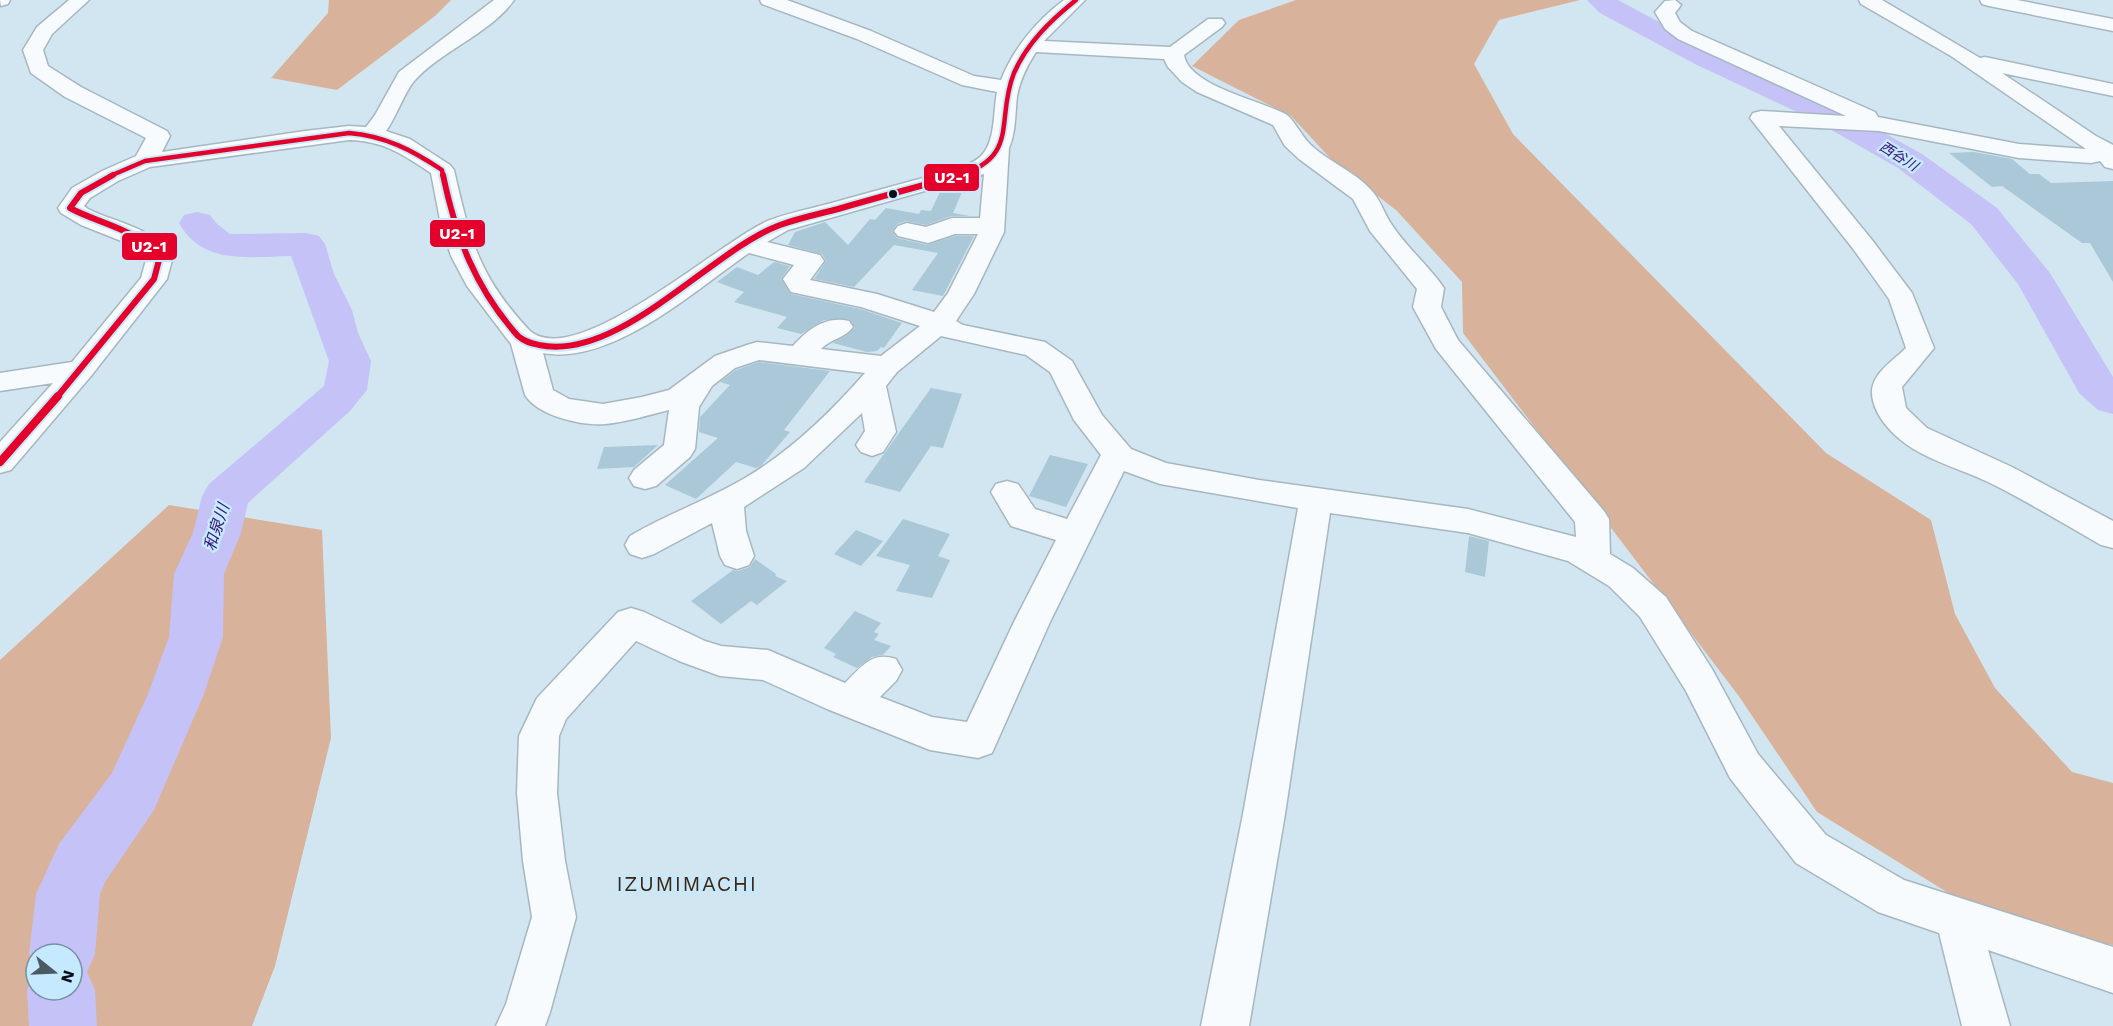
<svg xmlns="http://www.w3.org/2000/svg" width="2113" height="1026" font-family="'Work Sans','Noto Sans JP',sans-serif">
<rect width="100%" height="100%" fill="#d2e6f1"/>
<!-- forest -->
<path fill="#d8b29a" fill-rule="evenodd" d="M329 0H451L435 16 337 90 271 78 328 13Z
M1296 0H1580L1499 20 1474 64 1513 134 1826 453 1931 520 1955 614 1995 688 2072 772 2113 783V945L1997 923 1817 812 1738 695 1463 333 1462 282 1397 211 1332 160 1291 116 1192 66 1239 20Z
M169 505 322 530 331 738 275 966 252 1026H0V660ZM36 954H72V990H36Z"/>
<g fill="none" stroke-linecap="round" stroke-linejoin="round">
<!-- river -->
<path fill="#c5c2f7" fill-rule="evenodd" d="M1587 0H1618L1715 52 1836 106 1922 154 1997 208 2050 273 2113 377V414L2098 410 2079 393 2018 284 1971 224 1898 168 1814 120 1695 64 1600 13Z
M197 212 210 215 217 224 230 234 306 233 319 236 325 244 334 274 352 310 358 333 371 361 367 390 350 411 248 503 241 533 224 574 223 637 204 694 154 810 105 882 100 894 95 954 87 972 95 990 97 1026H29L27 990 36 970 29 954 36 894 59 844 112 773 148 694 169 637 174 574 193 533 202 496 209 484 324 386 329 361 291 256C249 257 202 265 179 223L184 215ZM36 954H72V990H36Z"/>
</g>
<!-- building -->
<path fill="#aac8d7" d="M1974 152 2012 159 2030 174H2039L2051 183 2113 181V282L2090 243H2082L2002 186 1992 187 1949 153Z
M941 190 962 192 953 213 970 216H951L926 225 906 221 897 224 892 231 897 238 927 245 955 236H974L943 296 912 290 938 253 894 245 854 287 814 279 826 261 822 254 788 245 795 232 825 222 848 245 870 219 875 220 886 208 919 214 921 210 931 211Z
M774 262 790 266 781 279 791 294 860 309 902 323 884 348 881 347 877 351 867 352 833 343 855 328 849 319 824 320 801 334 777 328 787 317 734 302 744 292 717 282 737 267 758 275Z
M759 362 830 371 784 430 790 432 761 466 756 468 736 462 696 499 665 485 718 438 699 432 700 417 730 385 720 382 736 370Z
M931 388 962 394 943 448 931 446 900 492 864 482Z
M658 445 634 467 597 469 604 447Z
M1050 455 1088 464 1066 507 1029 496Z
M903 519 950 534 938 556 950 560 932 598 896 591 910 565 876 556Z
M856 530 883 541 861 566 834 554Z
M1469 536 1489 541 1485 577 1465 572Z
M755 559 776 574 775 576 787 581 757 605 751 601 721 624 691 601 733 570 738 571 750 567Z
M855 611 881 623 874 632 879 634 874 640 891 646 883 655 872 657 857 668 833 657 836 654 824 648Z"/>
<g fill="none" stroke-linecap="round" stroke-linejoin="round">
<!-- minor casing -->
<g stroke="#a6b7c1" stroke-width="3">
<path id="minor" d="M0 0H10L8 4 1 6Z
M69 0H89L52 34 43 50 48 66 81 87 167 131 170 136 162 152 305 131 349 126 366 127 375 115 399 72 494 0H514C492 32 442 51 416 79 405 90 397 116 386 131L410 139 450 165 454 170C470 240 479 277 530 331 578 371 723 238 770 220 788 213 809 209 828 204 870 192 913 181 956 169 964 165 974 163 981 156 996 141 993 112 997 92L962 85 857 39 762 4 760 0H787L871 31 974 76 1001 80C1013 49 1037 20 1064 0H1085L1044 41 1170 47 1208 19H1222L1225 23 1222 27 1184 55C1188 86 1263 101 1287 115 1295 121 1303 139 1313 147 1330 162 1355 172 1371 190 1381 200 1384 214 1392 225 1407 248 1429 266 1444 288L1441 307 1458 340 1604 511 1609 519 1610 554 1633 568 1666 597 1712 669 1758 754 1826 835 1904 880 2113 947V993L1988 950 2010 1026H1962L1939 933 1878 912 1796 863 1730 778 1686 691 1640 617 1609 586 1568 561 1468 533 1330 513 1285 814 1249 1026H1201L1243 814 1298 508 1160 484 1124 471 1050 622 992 753 978 758 930 750 827 709 763 680 720 676 679 661 636 641 566 719 559 736 557 793 565 861 576 917 550 1012 545 1026H496L506 1004 532 917 523 861 517 793 519 736 537 698 618 612 631 608 644 612 705 641 721 646 768 650 845 683C862 667 871 651 896 659L902 670 896 681 880 697 932 717 967 722 1014 622 1056 540 1011 526 991 492 996 484 1007 481 1018 484 1035 509 1067 519 1101 455 1074 420 1050 372 1026 355 941 336 897 372 886 386 896 432 883 452 872 456 861 452 856 445 865 431 862 413 804 468 744 507 746 531 754 556 749 565 737 569 725 565 720 556 712 523 654 554 642 558 630 554 625 545 630 536C667 514 708 500 745 478 791 451 830 413 865 373L759 360 735 368 712 386 699 407 695 449 690 457 656 486 645 489 634 486 629 478 634 470 664 445 669 410C648 415 627 422 605 424 582 426 538 416 525 395L511 344 467 286 451 256 440 220 431 173C402 154 384 141 349 140L150 167 118 181 90 198 84 206 88 209C118 224 156 227 172 260L167 279 91 376 11 470 0 473V442L53 383 0 391V373L72 362 141 278 146 260 143 252 134 246 81 225 61 213 58 208 72 188 102 171 136 156 146 138 65 97 31 73 23 50 37 27ZM1036 52 1164 59 1168 67 1182 82 1197 92 1273 125 1285 146 1299 159 1353 199 1370 231 1417 289 1413 307 1436 349 1575 522 1576 537 1468 509 1259 480 1166 463 1131 449 1102 415 1072 361 1045 342 963 325 956 321 974 294 1004 232 1009 148C1016 132 1015 114 1017 96 1020 80 1027 66 1036 52ZM984 174 980 218H952L926 227 907 223 898 226 894 231 898 236 928 243 955 234H978L948 293 934 312 877 294 810 280 824 261 820 255 767 242 788 230ZM749 253 794 265 783 279 791 292 861 307 920 326 881 356 821 349C830 339 845 338 853 327L849 321C826 315 807 330 793 346L757 342 747 345 715 356 669 390 642 397 603 404 569 399 553 390 543 353C612 366 695 290 749 253Z
M1675 0 1681 5 1675 13 1680 22 1692 31 1875 112 1878 117 2019 144 2086 149 1951 56 1861 4 1859 0H1882L1980 58 1985 57 2113 84V96L2002 73 2096 136 2113 145V169L2105 167 2100 161 2091 163 2019 158 1879 131 1779 126 1872 240 1912 293 1934 348 1902 387 1906 408 1927 428 2012 467 2113 521V548L2101 545C2064 524 2027 501 1988 482 1957 467 1916 458 1891 431 1881 421 1871 405 1872 390 1874 372 1894 360 1906 348L1889 299 1854 250 1750 118 1753 113 1761 111 1846 116 1678 39 1665 29 1655 12 1665 1Z
M1980 0H2017L2113 19V31L1989 6 1982 4Z"/>
</g>
<!-- minor -->
<use href="#minor" fill="#f8fbfd" fill-rule="evenodd"/>
<!-- bus-1-far2 casing -->
<g stroke="#c5e9fe" stroke-width="8">
<path id="bus-1-far2" d="M110 176 145 161 349 133C385 136 412 150 442 170L443 176
M956 176C1021 158 995 120 1014 73 1027 43 1051 20 1076 0"/>
</g>
<!-- bus-1-far1 casing -->
<g stroke="#c5e9fe" stroke-width="10">
<path id="bus-1-far1" d="M443 175C456 237 475 288 518 336 525 342 531 343 539 345 619 362 710 251 780 225 799 218 819 214 838 209 879 197 920 186 961 175
M57 397 154 279 159 260C139 228 101 225 70 208L81 193 113 175"/>
</g>
<!-- bus-1 casing -->
<g stroke="#c5e9fe" stroke-width="12">
<path id="bus-1" d="M0 462 58 396"/>
</g>
<!-- bus-1-far2 -->
<use href="#bus-1-far2" stroke="#e4002b" stroke-width="4.5"/>
<!-- bus-1-far1 -->
<use href="#bus-1-far1" stroke="#e4002b" stroke-width="6"/>
<!-- bus-1 -->
<use href="#bus-1" stroke="#e4002b" stroke-width="8"/>
</g>
<!-- markers -->
<circle fill="#010e17" stroke="#c5e9fe" stroke-width="2" cx="893" cy="194" r="5"/>
<g text-anchor="middle" stroke-width="5" stroke-linejoin="round" paint-order="stroke">
<!-- far-water labels -->
<g font-size="14" font-style="italic" fill="#391277" stroke="#c5e9fe">
<text transform="translate(1899 156) rotate(32)" y="5">西谷川</text>
</g>
<!-- water labels -->
<g font-size="16" font-style="italic" fill="#391277" stroke="#c5e9fe">
<text transform="translate(216 527) rotate(-72)" y="6">和泉川</text>
</g>
<!-- near-quarter labels -->
<g font-size="21" letter-spacing="1.5" fill="#44230d" stroke="#c5e9fe">
<text x="687" y="891">IZUMIMACHI</text>
</g>
</g>
<g stroke="#c5e9fe" stroke-width="2">
<rect x="923" y="163" width="57" height="29" rx="6" fill="#e4002b"/>
<rect x="429" y="219" width="57" height="29" rx="6" fill="#e4002b"/>
<rect x="121" y="232" width="57" height="29" rx="6" fill="#e4002b"/>
</g>
<g font-size="16" text-anchor="middle" font-weight="bold" fill="#fff">
<text x="952" y="183">U2-1</text>
<text x="457" y="239">U2-1</text>
<text x="149" y="252">U2-1</text>
</g>
<!-- north arrow -->
<g transform="translate(54 972) rotate(108)"><circle r="28" fill="#c5e9fe" stroke="#7791a2" stroke-width="1.5"/>
<path d="M0-4.5L10 22L0 15L-10 22Z" fill="#4a5a63"/>
<text y="-9" font-size="16" font-weight="bold" text-anchor="middle" fill="#010e17">N</text>
</g>
</svg>
